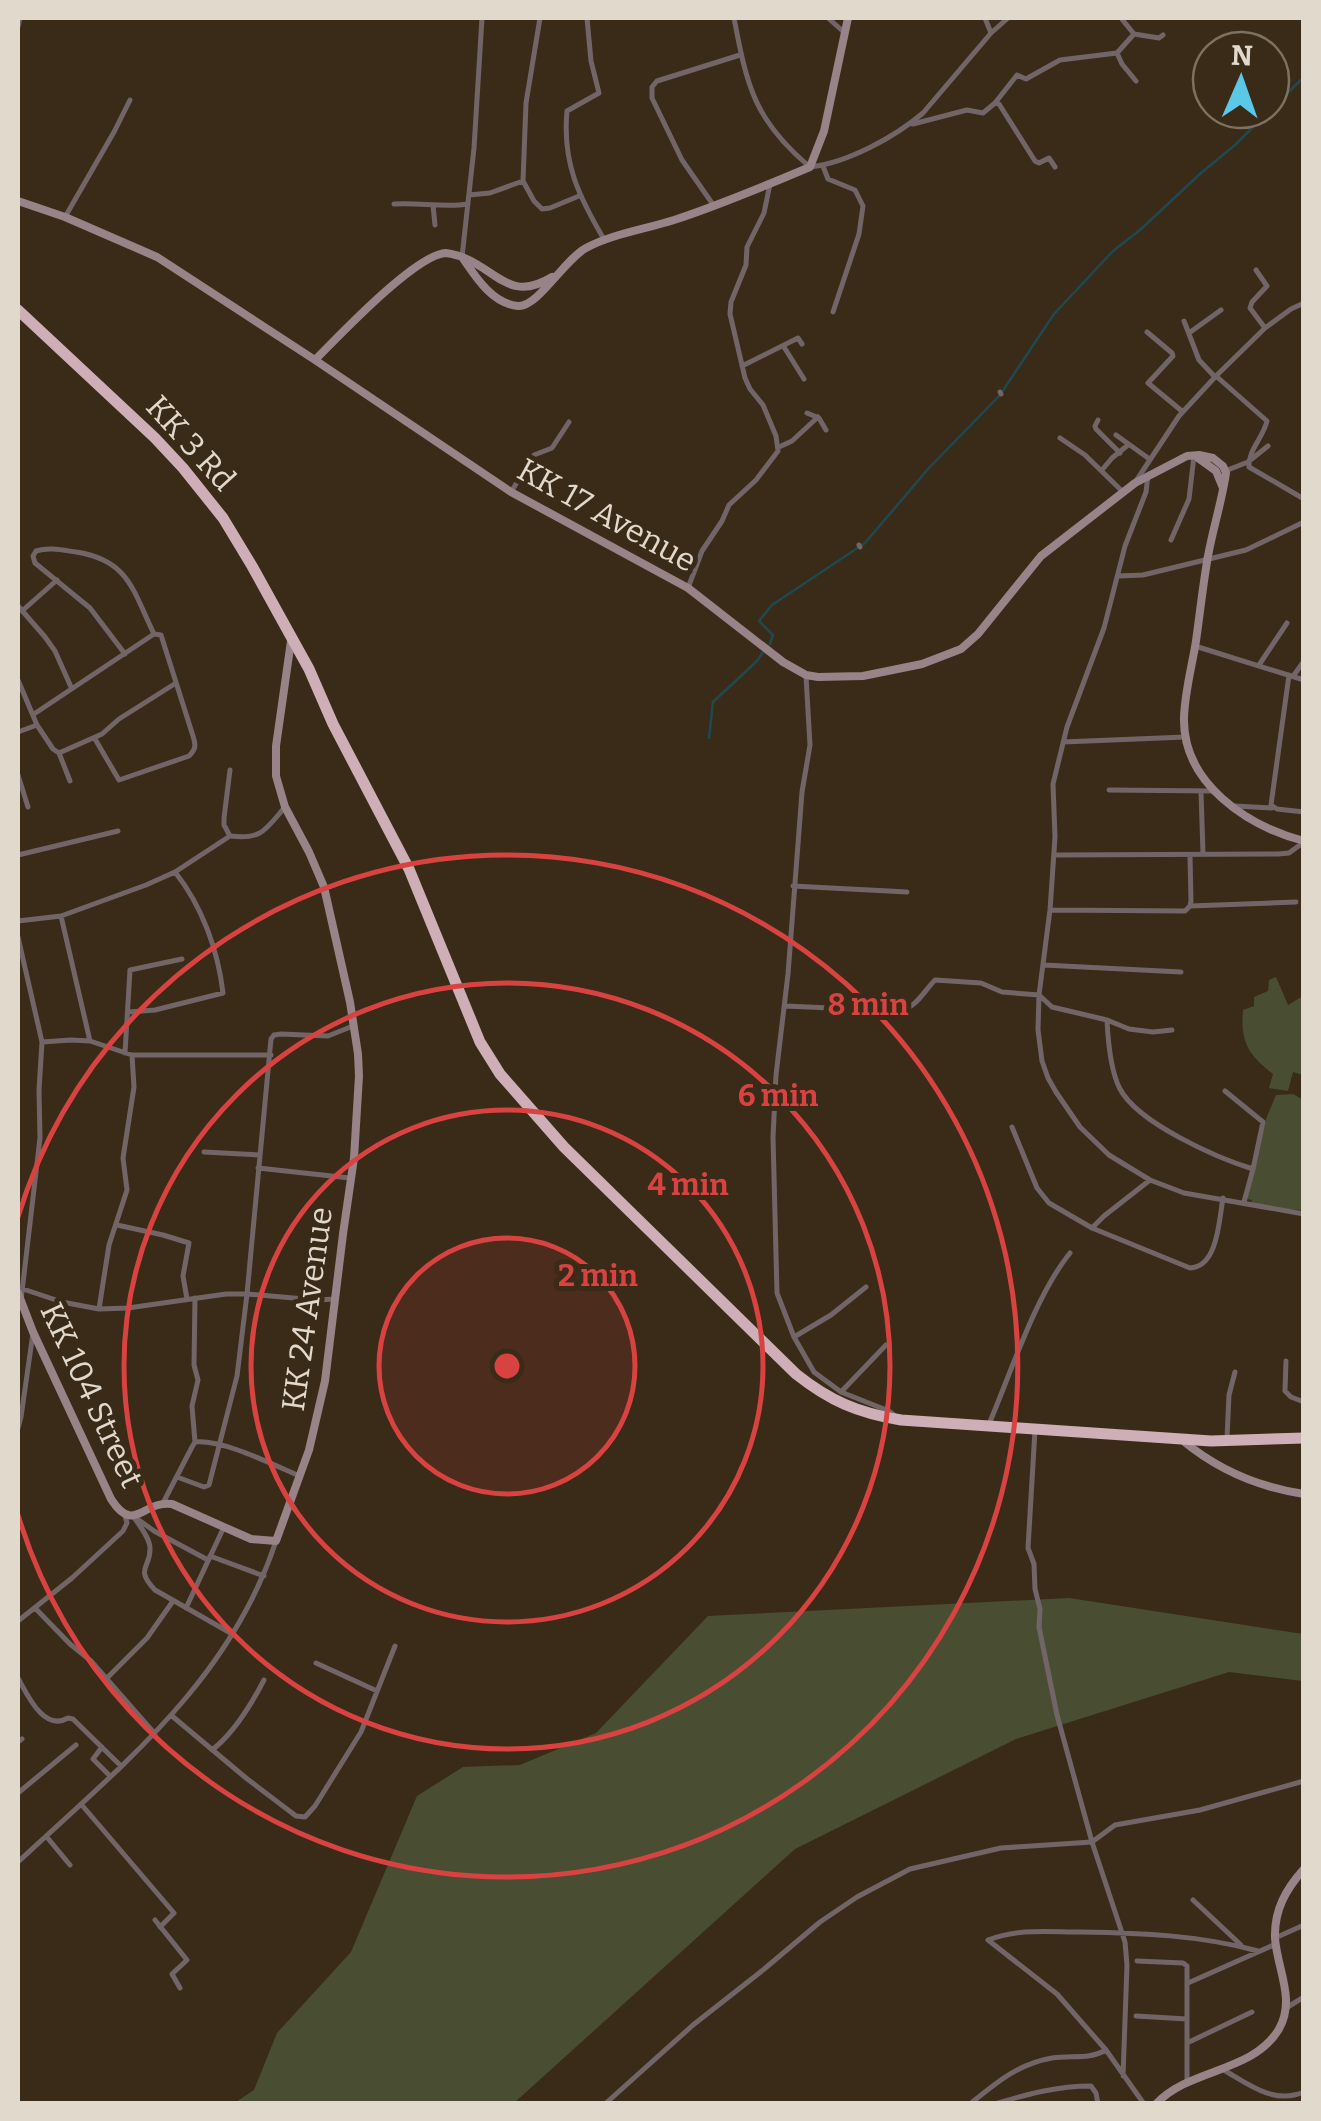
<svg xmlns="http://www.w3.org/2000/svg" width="1321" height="2121" font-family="Bitter,serif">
<rect width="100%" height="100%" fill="#3a2b18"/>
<!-- green -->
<path fill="#494e33" d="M1276 977 1288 1005 1303 996V1075L1293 1072 1288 1091 1269 1088 1273 1074C1249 1055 1240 1043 1243 1010L1254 1006V997L1268 991 1269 980Z
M1293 1094 1303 1100V1210L1285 1209 1251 1203 1252 1200 1247 1199 1266 1119 1276 1095Z
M1069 1598 1303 1634V1681L1229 1672 1016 1739 795 1849 514 2103 233 2104 254 2090 277 2033 351 1952 417 1796 463 1767 520 1765 596 1733 708 1616Z"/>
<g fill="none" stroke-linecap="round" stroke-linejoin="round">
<!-- stream -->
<path stroke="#1f4951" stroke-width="2.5" d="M1271 109 1304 77
M770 644 773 635 759 621 772 605 865 543 928 469 1000 395 1054 314 1113 251 1140 230 1201 173 1235 145 1270 110
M709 738 713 702 757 661 763 652"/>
<!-- street -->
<path stroke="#726568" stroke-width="5" d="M587 18 591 61 599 93 567 111C562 163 579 197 605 241
M734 18C747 86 754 120 810 167 847 163 895 137 923 113L991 33 1008 18
M828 18 845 33
M985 18 991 33
M1121 18 1134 34
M18 27 20 18
M1117 53 1122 64 1136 81
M995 103 1017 75 1026 79 1060 60 1117 53 1134 34 1159 38 1163 35
M913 124 967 110 983 113 995 103 999 104 1035 161 1039 163 1049 158 1055 167
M823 166 828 179 855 190 863 206 859 234 833 312
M523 181 534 201 542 209 550 208 579 196
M469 195 490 193 523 181 526 103 540 18
M394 204C419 202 443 208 468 204
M433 205 435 225
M714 206 682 160 652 98V87L657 81 740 55
M65 217 114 132 130 100
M462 257 474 148 482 18
M1256 270 1267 286 1252 302 1250 308 1265 328
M1184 321 1199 360 1215 377
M1147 332 1172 353 1173 356 1148 383 1183 412
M1189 333 1221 310
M784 347 804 379
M742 366 798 338 802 344
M1216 376 1267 421C1263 438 1248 450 1249 467L1304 499
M1000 392 1001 394
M807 413 819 418 826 430
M1098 420 1095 426 1096 429 1120 453
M1116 435 1148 458
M1060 438 1085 455 1123 492
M779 447 792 441 818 417
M1102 470 1112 458 1128 445
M1225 471 1248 462 1268 446
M1148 475 1146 492 1125 546 1104 628 1067 727 1053 784 1055 837 1050 910 1039 995 1038 1030 1042 1061 1048 1078 1056 1092 1080 1127 1109 1155 1150 1180 1184 1193 1304 1214
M1136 481 1179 416 1216 376 1265 328 1291 309 1304 303
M511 492 534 455 552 448 569 422
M1171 540 1189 499 1194 456
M859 545 860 547
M1118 576 1143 575 1246 550 1304 522
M688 588 702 551 722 521 729 505 756 480 778 451 776 436 763 405 750 389 745 378 730 314 731 302 746 265 747 247 764 213 770 184
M18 606 45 637 55 651 71 687
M22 611 57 580
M1195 646 1304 680
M125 654 90 608 35 563 33 556 36 551C49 547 62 550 76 552 129 560 133 591 154 634
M1259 665 1287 623
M1289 675 1271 805 1277 809 1304 812
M1294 675 1304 661
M806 676 810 745 802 792 788 974 776 1075 773 1137 777 1293 794 1337 814 1372 841 1392 889 1411 894 1415
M18 680 37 725
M34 714 154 634 161 635 193 736C196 745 196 749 189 756L119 780 95 739
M18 732 37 725 53 749 59 753 70 781
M1063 742 1185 737
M59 753 102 734 119 719 176 683
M230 770 224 818V825L230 836
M18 775 28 807
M1109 790 1212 791
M1201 792 1203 853
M1235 806 1272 808
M231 836C262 840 266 829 285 807
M18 855 118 831
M1054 855 1278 854 1289 853 1304 842
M793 886 907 892
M1190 906 1296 902
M1050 910 1185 911 1190 906 1191 901 1190 856
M61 916 90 1041
M18 921 61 916 146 885 175 872 230 836
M18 937 42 1042 39 1090 40 1138 21 1300
M1044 965 1181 972
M785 1006 900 1011C917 1007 924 991 935 980L981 983 1002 992 1039 995 1052 1007 1107 1020 1129 1029 1153 1032 1172 1030
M129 1012 155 1010 223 993C218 950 202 906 175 872
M1107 1020C1108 1041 1110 1070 1120 1089 1138 1123 1217 1158 1253 1169L1244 1202
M42 1042 71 1040 90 1041 132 1055H271
M125 1053 130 970 182 959
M1225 1091 1263 1122 1253 1169
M1012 1127 1037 1188 1049 1203 1092 1228 1190 1268C1218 1267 1219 1220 1223 1198
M204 1152 260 1155
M258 1168 350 1178
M117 1225 163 1235 189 1243 183 1276 187 1299
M1092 1228 1104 1216 1150 1180
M23 1289 62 1302 99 1309 128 1308 226 1294H247L237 1376 209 1485 204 1487 177 1477
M195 1298 194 1365 198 1380 192 1406 195 1442
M336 1299 316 1300 247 1294 271 1039 274 1035 281 1034 328 1036 353 1026
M99 1309 109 1245 127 1190 123 1158 134 1087 132 1055
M794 1337 831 1315 866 1287
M1286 1361 1285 1391 1291 1397 1304 1402
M841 1392 886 1345
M989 1424C1011 1373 1035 1296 1070 1253
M18 1428 21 1417 33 1333
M1035 1430 1028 1548 1034 1564 1035 1589 1040 1609 1039 1627 1057 1715 1092 1842 1125 1942 1127 1965 1123 2076
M1227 1438 1229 1395 1235 1372
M163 1503 192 1447 195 1442C223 1439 273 1465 300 1476
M133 1516C139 1525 150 1538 150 1548 151 1568 134 1568 155 1590L234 1635
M136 1518 154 1531 208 1560
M210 1556 264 1576
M35 1608 70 1644 91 1661 155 1734
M186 1608 223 1529
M18 1621 72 1578 123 1531 127 1523 125 1516
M316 1663 377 1691
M18 1678C28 1696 44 1732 68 1718L73 1719 121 1766
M106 1679 147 1638 173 1601
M172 1716 246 1778 296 1816 305 1817 315 1806 361 1732 395 1646
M18 1742 22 1739
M102 1747 93 1759 110 1776
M212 1750C234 1733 251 1705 264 1680
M18 1793 76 1745
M81 1804 174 1913 160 1927
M46 1836 70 1865
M18 1862C121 1766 230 1681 276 1541
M1193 1900 1241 1945
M155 1920 187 1960 172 1974 180 1988
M1275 1938 1304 1925
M1137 1961 1183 1963 1187 1966V2082
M1188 1983 1276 1944
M1286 2008 1304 1997
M1136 2016 1187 2019
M1187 2043 1252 2012
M1222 2069C1248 2084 1273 2105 1304 2092
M605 2104 693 2025 763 1970 820 1922 857 1897 910 1869 1001 1848 1092 1842 1115 1825 1200 1810 1304 1781
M970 2104C997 2082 1018 2064 1052 2058 1072 2055 1089 2060 1106 2050
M995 2104C1027 2094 1058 2086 1091 2086L1096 2093 1098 2104
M1144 2104 1106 2050 1057 1994 988 1940C1019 1928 1049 1932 1081 1932 1140 1933 1200 1935 1258 1951"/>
<!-- secondary -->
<path stroke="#978388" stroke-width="8" d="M18 201 65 217 157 257 315 360 511 492 688 588 783 662 806 675 818 677 863 676 922 664 961 649 978 634 1041 556 1135 483 1187 456 1199 455 1213 458 1223 466 1226 473C1222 501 1213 528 1208 556 1203 584 1200 613 1196 641 1192 666 1185 691 1184 717 1182 783 1247 826 1304 841
M462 257C497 270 510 303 552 277
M315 360C339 336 416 254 446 253 448 253 460 256 462 257 475 276 492 304 518 306 538 307 564 260 586 248 612 234 646 229 674 220 720 205 765 186 810 167L824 131 848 18
M1198 458 1216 471 1223 488
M18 1293 33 1332 111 1499C134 1535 143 1500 172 1504L251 1539 276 1541 309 1450 325 1381 343 1234 354 1158 359 1076 358 1054 350 1002 324 887 309 852 285 807 276 776V746L291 641
M1182 1440C1218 1470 1257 1487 1304 1494
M1156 2104C1189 2068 1253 2073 1279 2029 1296 1999 1277 1969 1275 1938 1274 1910 1286 1889 1304 1869"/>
<!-- highway -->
<path stroke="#cfafb7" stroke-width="11" d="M18 310 155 438 183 468 223 518 252 566 309 669 333 724 409 869 480 1042 500 1074 564 1147 796 1374C830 1401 858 1413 901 1420L1211 1441 1304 1438"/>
</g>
<!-- distance rings -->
<circle cx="507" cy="1366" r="128" fill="#d84341" fill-opacity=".12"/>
<g fill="none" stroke="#d84341" stroke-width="5">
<circle cx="507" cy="1366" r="128"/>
<circle cx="507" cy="1366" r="256"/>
<circle cx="507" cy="1366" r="383"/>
<path d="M18 1217A511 511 0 1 1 18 1515"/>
</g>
<g text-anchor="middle" stroke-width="10" stroke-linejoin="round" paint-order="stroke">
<!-- street labels -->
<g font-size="32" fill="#e2d9cd" stroke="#3a2b18">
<text transform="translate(191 443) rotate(48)" y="11">KK 3 Rd</text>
<text transform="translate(607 515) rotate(29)" y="11">KK 17 Avenue</text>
<text transform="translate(307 1309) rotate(-82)" y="11">KK 24 Avenue</text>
<text transform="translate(92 1395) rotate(65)" y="11">KK 104 Street</text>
</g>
</g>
<circle cx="507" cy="1366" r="15" fill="#d84341" stroke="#3a2b18" stroke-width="5"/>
<g font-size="30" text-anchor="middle" font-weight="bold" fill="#d84341" stroke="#3a2b18" stroke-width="10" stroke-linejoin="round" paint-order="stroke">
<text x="868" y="1015">8 min</text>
<text x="778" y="1106">6 min</text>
<text x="688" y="1195">4 min</text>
<text x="598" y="1286">2 min</text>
</g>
<!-- border -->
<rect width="1321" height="2121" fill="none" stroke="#e2d9cd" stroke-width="40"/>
<!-- north arrow -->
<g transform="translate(1241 80) rotate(2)"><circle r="48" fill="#3a2b18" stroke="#7d7160" stroke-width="2.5"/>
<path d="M0-8L18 38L0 25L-18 38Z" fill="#5bc8e7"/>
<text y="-15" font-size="28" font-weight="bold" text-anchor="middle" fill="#e2d9cd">N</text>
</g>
</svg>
